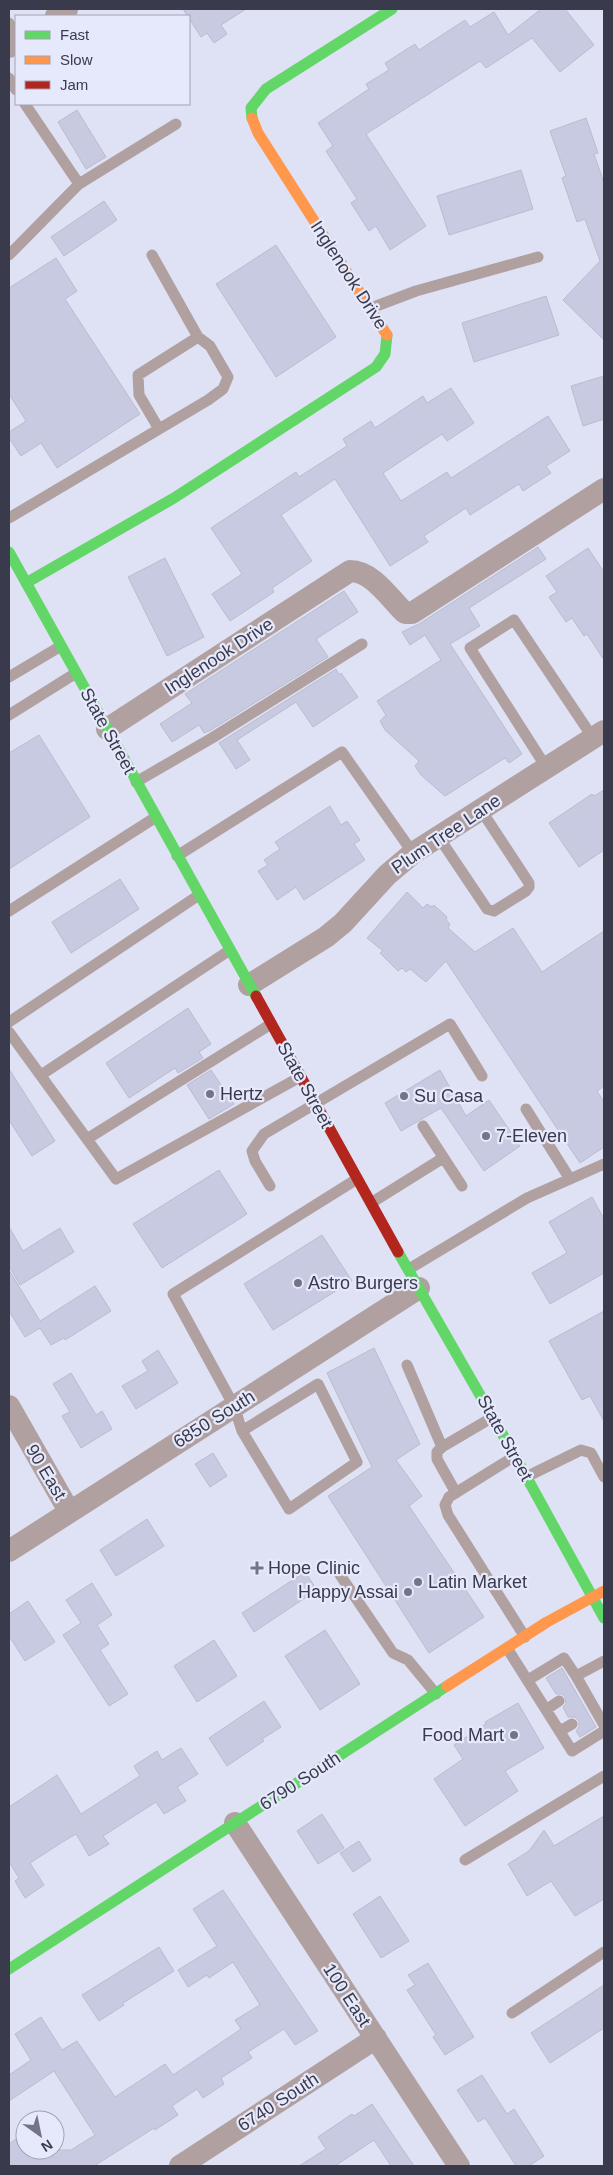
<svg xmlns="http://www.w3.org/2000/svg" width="613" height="2175" font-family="Arial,sans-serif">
<rect width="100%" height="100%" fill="#dfe1f5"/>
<!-- building -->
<path fill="#c8cae2" stroke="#babccd" d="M183 9H246L221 25 227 34 214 43 207 33 201 37Z
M541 9H565L594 45 560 72 532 38 486 68 480 61 366 134 426 226 390 250 376 226 369 231 351 203 357 199 326 151 333 146 318 123 369 89 366 84 389 70 385 63 415 44 419 50 465 20 470 27 494 12 508 35Z
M77 110 106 157 86 169 58 122Z
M586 118 598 153 594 154 604 183V340L563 300 600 261 585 219 577 222 562 178 566 176 550 131Z
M521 170 533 209 449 235 437 196Z
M104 201 117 220 64 256 51 237Z
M276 245 336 337 276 377 216 284Z
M56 258 77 291 65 299 140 414 57 468 41 443 21 456 9 438V432L26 421 9 394V288Z
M546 296 559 335 474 362 462 323Z
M604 376V419L583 426 571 386Z
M451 388 474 423 447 441 442 434 383 473 401 501 447 472 451 478 548 416 570 451 546 466 551 473 523 491 519 484 470 515 466 508 424 536 428 542 390 566 335 479 281 515 312 561 272 588 274 592 230 621 212 594 242 574 211 528 296 472 299 477 347 446 343 439 371 421 375 428 423 396 427 403Z
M538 547 546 559 469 608 480 626 450 644 522 754 509 763 505 758 445 796 421 775 415 766 419 761 385 730 380 721 386 715 377 701 441 660 425 635 410 645 402 632 419 624Z
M588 548 604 572V660L587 634 584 636 572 618 566 622 549 597 557 592 546 576Z
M165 558 204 637 167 656 128 577Z
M344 591 358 612 316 639 328 657 211 730 204 733 199 725 172 742 160 724 192 703 185 694Z
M336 669 339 675 341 673 358 697 313 727 296 702 237 740 250 760 236 769 219 743Z
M39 735 90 817 9 869V753Z
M604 790V850L579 867 549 823 592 794 594 796Z
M330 806 341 825 347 821 360 840 354 844 365 860 304 900 296 887 277 900 258 871 268 865 264 860 280 849 275 842Z
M120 879 139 909 71 953 52 922Z
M407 892 423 908 427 904 432 907 434 905 447 917 446 920 450 924 448 928 475 952 513 928 542 972 604 931V1086L597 1091 604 1102V1147L580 1163 446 961 426 982 410 969 406 972 402 968 398 971 380 953 383 951 367 938Z
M188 1008 211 1044 199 1052 203 1058 178 1073 175 1068 129 1098 106 1063Z
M9 1069 55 1141 32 1156 9 1120Z
M211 1070 234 1104 209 1119 187 1085Z
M440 1070 466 1116 489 1100 520 1146 484 1171 441 1108 401 1131 385 1103Z
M219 1170 247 1214 162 1268 133 1224Z
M592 1197 604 1219V1273L550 1304 532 1273 567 1253 549 1222Z
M9 1227 23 1251 60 1228 74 1252 20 1285 9 1266Z
M322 1235 352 1281 273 1330 244 1284Z
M9 1270 40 1321 95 1286 111 1311 65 1340 64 1338 51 1345 40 1328 25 1337 9 1311Z
M604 1311V1421L590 1396 582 1400 549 1341Z
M374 1348 420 1444 396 1460 422 1496 409 1506 484 1617 429 1653 328 1496 372 1467 327 1373Z
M158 1350 178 1383 136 1409 122 1386 148 1371 142 1361Z
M71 1373 96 1415 102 1411 112 1429 81 1448 62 1416 70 1412 53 1384Z
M213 1453 227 1476 210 1487 195 1464Z
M147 1519 164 1546 116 1576 100 1550Z
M305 1572 317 1590 254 1632 242 1613Z
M92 1583 112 1615 97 1625 109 1644 100 1650 128 1694 109 1706 63 1635 81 1623 66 1600Z
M28 1601 55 1642 25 1661 9 1636V1614Z
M325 1630 360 1684 320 1710 285 1656Z
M214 1640 237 1676 197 1702 174 1666Z
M562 1668 596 1727 580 1737 576 1731 579 1727V1721L575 1717H568L563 1707 566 1704 565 1697 562 1694H556L546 1678Z
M264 1701 281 1727 262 1739 264 1741 227 1766 209 1738Z
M518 1703 544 1748 505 1771 518 1791 465 1826 434 1779 463 1759 454 1745 486 1724 485 1722Z
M181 1748 198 1774 177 1787 186 1801 164 1814 156 1802 103 1836 109 1844 89 1856 76 1834 64 1841 30 1863 44 1885 25 1898 15 1881 19 1878 9 1862V1807L57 1775 81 1814 140 1776 134 1766 157 1751 162 1760Z
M322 1814 344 1848 318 1864 297 1831Z
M604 1816V1899L575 1916 551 1881 527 1896 508 1864 529 1851 544 1830 554 1846Z
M359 1841 371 1860 353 1872 340 1853Z
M223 1890 318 2031 295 2045 284 2029 248 2052 252 2058 221 2078 224 2084 203 2098 197 2089 172 2106 178 2115 155 2130 154 2128 94 2166H9V2144L25 2133V2150H71L95 2135 54 2071 9 2101V2075L31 2060 15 2034 41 2017 62 2050 77 2041 115 2097 165 2064 173 2075 241 2029 235 2020 260 2005 233 1962 209 1978 207 1975 188 1987 178 1970 217 1946 193 1909Z
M380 1896 409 1941 381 1958 353 1914Z
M159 1947 174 1971 123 2003 124 2005 99 2021 82 1995Z
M428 1963 474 2037 445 2055 433 2037 436 2035 407 1990 415 1985 408 1975Z
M604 1985V2028L550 2063 531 2033Z
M482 2075 507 2114 514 2109 544 2156 529 2166H516L485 2118 478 2122 457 2090Z
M372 2104 414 2166H391L374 2140 335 2166H299L326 2149 318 2137 352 2114 354 2116Z"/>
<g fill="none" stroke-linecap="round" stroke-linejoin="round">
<!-- lane -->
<path stroke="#b0a0a0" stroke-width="11" d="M9 23 16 35
M9 78 16 90
M25 104 79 184
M9 255 79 184 176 124
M152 255 198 337
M371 308 416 291 538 257
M9 518 208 400 223 389 228 377 210 346 198 337 138 375 139 395 159 429
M9 677 61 646
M9 715 76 673
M546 767 470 648 514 620 593 738
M136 782 212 738 362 644
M438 836 487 909 494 911 526 891 529 887V883L481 810
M177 856 342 752 413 853
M9 911 156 817
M9 1022 199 895
M9 1032 116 1179 300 1077
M41 1075 230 950
M526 1109 570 1179
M423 1126 462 1186
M87 1139 271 1024
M270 1186 255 1161 252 1151 264 1134 450 1024 482 1076
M371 1203 443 1158
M409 1269 527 1198 604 1164
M407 1365 442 1447
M242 1431 318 1384 357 1462 289 1509 242 1431 234 1406 173 1294 357 1179
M515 1456 449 1497 445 1505 448 1515 525 1637
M526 1477 581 1450 591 1453 604 1477
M456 1493 437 1459V1452L442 1447 493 1417
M334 1566 393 1653 408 1660 436 1694
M507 1648 572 1751 604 1731
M604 1661 576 1676 604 1725
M528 1680 564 1658 576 1676
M547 1709 559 1701
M560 1731 572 1724
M465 1860 604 1776
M512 2013 604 1952"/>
<!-- street -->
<path stroke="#b0a0a0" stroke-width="22" d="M56 16 67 9
M9 47 16 42
M107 729 350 571C373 571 390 599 405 613H412L604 489
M249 985 326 937 343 923 387 875 413 853 604 731
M9 1406 69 1511
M9 1551 419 1288
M235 1823 459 2166
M180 2166 376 2038"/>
<!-- fast -->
<path stroke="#63d668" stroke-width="11" d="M252 118 251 108 266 89 392 9
M9 552 256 996
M26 583 174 498 376 367 385 354 387 335
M398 1252 515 1456 604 1618
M9 1969 447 1686"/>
<!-- slow -->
<path stroke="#ff974d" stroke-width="11" d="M252 118 258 133 387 335
M447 1686 547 1622 604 1591"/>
<!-- jam -->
<path stroke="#b3261e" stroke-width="11" d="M256 996 398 1252"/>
</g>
<!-- markers -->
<g fill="#737487" stroke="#e6e9fb" stroke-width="2">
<circle cx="210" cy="1094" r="5"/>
<circle cx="404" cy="1096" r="5"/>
<circle cx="486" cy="1136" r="5"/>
<circle cx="298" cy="1283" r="5"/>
<path d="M254.5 1560.5h5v5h5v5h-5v5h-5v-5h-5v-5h5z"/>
<circle cx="418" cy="1582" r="5"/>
<circle cx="408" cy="1592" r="5"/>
<circle cx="514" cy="1735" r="5"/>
</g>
<g text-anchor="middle" stroke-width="4.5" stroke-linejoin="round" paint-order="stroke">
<!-- street labels -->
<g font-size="18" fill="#393a4c" stroke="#e6e9fb">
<text transform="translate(349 275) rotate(57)" y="6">Inglenook Drive</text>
<text transform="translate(219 656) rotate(-33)" y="6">Inglenook Drive</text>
<text transform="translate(108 731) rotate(61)" y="6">State Street</text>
<text transform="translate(446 834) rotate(-34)" y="6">Plum Tree Lane</text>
<text transform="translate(305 1085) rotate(61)" y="6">State Street</text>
<text transform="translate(214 1419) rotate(-32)" y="6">6850 South</text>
<text transform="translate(505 1438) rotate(61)" y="6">State Street</text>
<text transform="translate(46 1472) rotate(59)" y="6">90 East</text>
<text transform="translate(300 1781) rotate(-33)" y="6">6790 South</text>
<text transform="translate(347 1995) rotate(57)" y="6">100 East</text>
<text transform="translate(278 2102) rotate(-33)" y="6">6740 South</text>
</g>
<!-- poi labels -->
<g font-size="18" fill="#393a4c" stroke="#e6e9fb" text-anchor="start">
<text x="220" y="1100">Hertz</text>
<text x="414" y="1102">Su Casa</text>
<text x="496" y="1142">7-Eleven</text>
<text x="308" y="1289">Astro Burgers</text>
<text x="268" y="1574">Hope Clinic</text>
<text x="428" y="1588">Latin Market</text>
<text x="398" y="1598" text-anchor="end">Happy Assai</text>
<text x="504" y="1741" text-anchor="end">Food Mart</text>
</g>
</g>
<!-- border -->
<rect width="613" height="2175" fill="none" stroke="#393a4c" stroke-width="20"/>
<!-- legend -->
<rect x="15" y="15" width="175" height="90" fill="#e6e9fb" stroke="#a1a3b5"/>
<rect x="25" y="31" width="25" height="8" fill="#63d668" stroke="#a1a3b5"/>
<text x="60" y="40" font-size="15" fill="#393a4c">Fast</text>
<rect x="25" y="56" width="25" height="8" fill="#ff974d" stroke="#a1a3b5"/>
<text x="60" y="65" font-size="15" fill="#393a4c">Slow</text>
<rect x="25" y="81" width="25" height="8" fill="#b3261e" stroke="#a1a3b5"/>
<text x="60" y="90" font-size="15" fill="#393a4c">Jam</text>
<!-- north arrow -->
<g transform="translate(40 2135) rotate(147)"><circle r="24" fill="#e6e9fb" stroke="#a1a3b5"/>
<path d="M0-4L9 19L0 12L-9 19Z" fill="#737487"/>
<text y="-8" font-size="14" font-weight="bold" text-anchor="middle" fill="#393a4c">N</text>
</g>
</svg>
